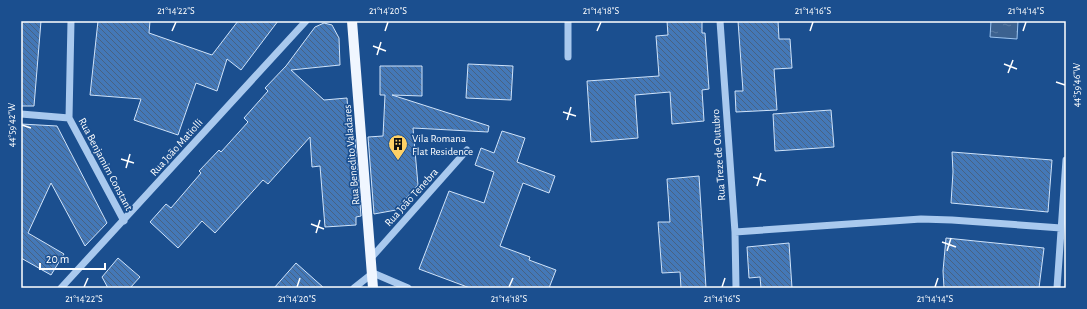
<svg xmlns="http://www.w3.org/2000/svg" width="1087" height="309" font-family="'Alegreya Sans',sans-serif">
<defs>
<pattern id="water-ripples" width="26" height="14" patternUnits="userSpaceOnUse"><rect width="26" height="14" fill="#3c6290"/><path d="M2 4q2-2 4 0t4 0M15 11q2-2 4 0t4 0" fill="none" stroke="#597aa1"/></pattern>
<pattern id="building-back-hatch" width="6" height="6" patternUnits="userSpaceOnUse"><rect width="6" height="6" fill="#4478b7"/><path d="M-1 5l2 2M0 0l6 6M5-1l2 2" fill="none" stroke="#486282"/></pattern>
</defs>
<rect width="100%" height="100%" fill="#1b4f8f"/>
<!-- water -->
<path fill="url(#water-ripples)" stroke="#9cc4f0" d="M991 21H1018L1017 39 990 37Z"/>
<!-- building -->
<path fill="url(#building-back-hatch)" stroke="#cfe3fa" d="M21 21H41L34 106H21Z
M98 21H150L149 33 212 55 238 21H278L241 70 227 59 217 91 196 83 178 135 134 120 141 99 90 95Z
M667 21H702V33H705L709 89 702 90 704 121 672 124 670 92 635 95 638 138 591 142 587 81 659 76 656 36 668 35Z
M738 21H778L779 39H790L792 68 774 69 777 110 736 112 735 91H743Z
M324 23 332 25 339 38 340 65 291 70 324 100 347 98 350 139H355L361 216 356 217V225L325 227 320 166 312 167 310 137 268 184 263 180 215 233 202 221 178 248 150 222 166 204 171 208 201 173 199 171 219 150 221 152 248 122 244 118 268 91 265 88 286 66 315 27Z
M468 64 513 66 511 100 466 98Z
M380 66H422V96L392 95 489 126 488 132 413 128 418 185 396 210 374 214 368 137 383 136 385 95H380Z
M831 110 834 147 775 151 773 114Z
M21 124 57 126 107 223 85 246 51 183 28 233 64 254 51 275 21 258Z
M502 131 525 138 517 162 555 176 549 193 523 183 500 246 530 257 529 260 556 270 549 288H470L419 269 449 191 484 203 494 172 475 165 481 148 494 153Z
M952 152 1052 160 1048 212 951 203 953 172Z
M699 176 706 288H681L680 272 662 273 658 222H670L667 179Z
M946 238 1044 248 1039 288H944L943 271Z
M789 243 792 288H761L760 277 749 278 747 247Z
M118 258 140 277 130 288H108L102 277Z
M296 263 324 288H274Z"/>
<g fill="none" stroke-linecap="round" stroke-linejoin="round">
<!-- minor -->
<path stroke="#a9c9ee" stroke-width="7" d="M71 21 69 118 124 221
M568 21V57
M720 21 735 232 736 288
M21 114 69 118
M735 232 921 219 952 220 1061 228
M371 258 467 150
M61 288 306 21
M354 288 373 273 408 288
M1057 288 1066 160"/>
<!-- major -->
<path stroke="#f0f6ff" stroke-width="10" d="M352 21 373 288"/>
</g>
<!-- ticks -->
<path fill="none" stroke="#fff" stroke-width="1.5" d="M172 31 176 22M385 31 388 22M597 31 601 22M810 31 813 22M1023 31 1026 22M373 46 386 51M377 55 381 42M1004 64 1017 69M1008 73 1013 60M1056 82 1065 85M563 112 576 116M567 120 571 107M22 125 31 128M121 159 134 163M126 168 130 154M753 177 766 181M757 186 761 173M311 224 324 229M316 233 320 220M942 242 956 247M947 251 951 238M84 287 88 278M297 287 300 278M509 287 513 278M722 287 725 278M935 287 938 278"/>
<!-- icons -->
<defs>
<g id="building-pin" transform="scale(1)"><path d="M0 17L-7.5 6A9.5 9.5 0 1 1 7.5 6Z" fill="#ffd166" stroke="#1b4f8f"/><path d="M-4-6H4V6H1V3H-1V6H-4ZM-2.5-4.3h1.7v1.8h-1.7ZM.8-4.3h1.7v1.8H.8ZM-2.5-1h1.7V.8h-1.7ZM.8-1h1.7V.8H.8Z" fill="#111"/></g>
</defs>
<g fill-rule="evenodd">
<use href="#building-pin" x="398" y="144"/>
</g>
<g text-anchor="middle" stroke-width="3.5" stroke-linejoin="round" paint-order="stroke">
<!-- poi labels -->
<g font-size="11" fill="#fff" stroke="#1b4f8f" text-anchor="start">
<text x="412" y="142">Vila Romana<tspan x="412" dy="13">Flat Residence</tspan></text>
</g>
<!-- street labels -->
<g font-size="11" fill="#fff" stroke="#1b4f8f">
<text transform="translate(176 147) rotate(-48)" y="4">Rua João Matiolli</text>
<text transform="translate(351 155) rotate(-95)" y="4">Rua Benedito Valadares</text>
<text transform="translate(718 155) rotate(-94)" y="4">Rua Treze de Outubro</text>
<text transform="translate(106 164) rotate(62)" y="4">Rua Benjamim Constant</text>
<text transform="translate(411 197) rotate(-48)" y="4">Rua João Tenebra</text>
</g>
</g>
<!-- border -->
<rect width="1087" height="309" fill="none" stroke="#1b4f8f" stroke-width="44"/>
<!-- scale -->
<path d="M40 263v6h65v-6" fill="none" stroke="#ffffff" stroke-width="2"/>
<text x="46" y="263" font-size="12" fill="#ffffff" stroke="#1b4f8f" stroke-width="3" paint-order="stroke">20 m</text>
<rect x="22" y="22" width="1043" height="265" fill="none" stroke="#fff" stroke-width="1.5"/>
<g font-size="10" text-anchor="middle" fill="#fff">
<text x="176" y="14">21°14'22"S</text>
<text x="388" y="14">21°14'20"S</text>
<text x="601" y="14">21°14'18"S</text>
<text x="813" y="14">21°14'16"S</text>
<text x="1026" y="14">21°14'14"S</text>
<text transform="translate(1076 85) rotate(-90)" y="4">44°59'46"W</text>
<text transform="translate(11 125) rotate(-90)" y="4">44°59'42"W</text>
<text x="84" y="302">21°14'22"S</text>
<text x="297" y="302">21°14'20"S</text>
<text x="509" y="302">21°14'18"S</text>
<text x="722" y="302">21°14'16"S</text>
<text x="935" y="302">21°14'14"S</text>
</g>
</svg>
